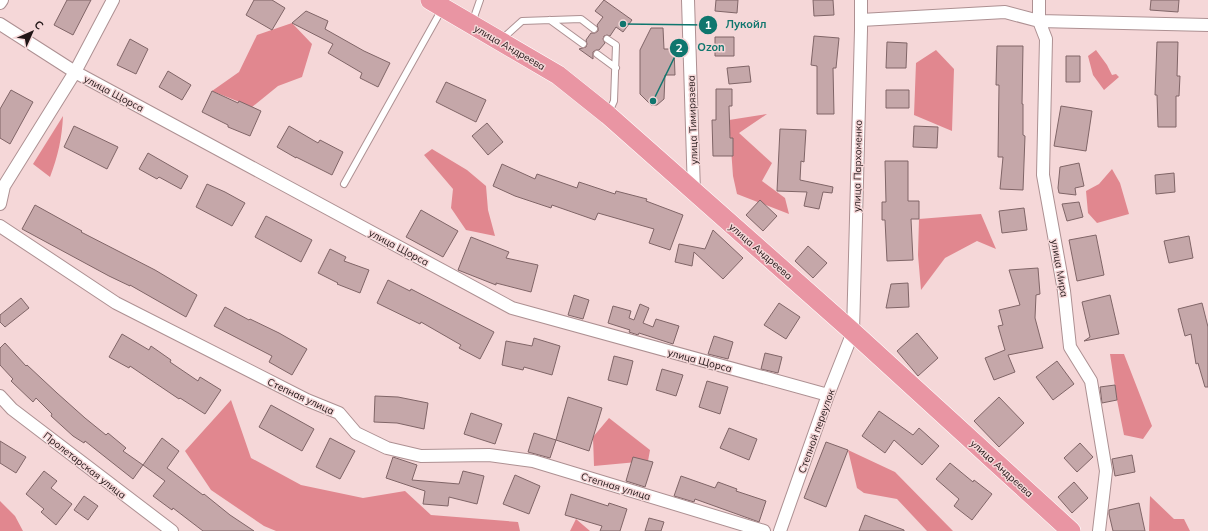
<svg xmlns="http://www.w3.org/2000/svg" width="1208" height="531" font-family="Mulish,sans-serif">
<rect width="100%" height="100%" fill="#f5d7d8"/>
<!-- forest -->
<path fill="#e1878f" d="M292 23 312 44 302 77 278 86 252 107 212 91 239 72 257 35Z
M936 50 954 69 952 131 914 115 916 63Z
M1096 50 1107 65 1112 75 1116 74 1119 77 1104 90 1093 75 1088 56Z
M767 114 739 133 772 163 762 181 785 198 789 214 737 194 733 176 729 120Z
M63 116C62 138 58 156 50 177L33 164Z
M432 149 467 170 486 186 488 210 495 236 466 230 451 208 453 189 424 155Z
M1112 169 1120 183 1129 214 1097 223 1088 213 1086 191 1099 184Z
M981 214 996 249 977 241 945 258 921 290 918 255 919 219Z
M1110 354H1124L1152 426 1143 439 1124 435 1117 400Z
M231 400 251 458 301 485 363 498 405 491 431 515 518 522 520 531H276L264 526 211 490 185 451Z
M609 418 650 450 648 461 594 466 593 437Z
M848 450 895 472 953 531H927L897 499 864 493 857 488Z
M1150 496 1174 519H1184L1190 531H1149Z
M0 501 15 516 23 531H0Z
M576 519 590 531H570Z"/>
<!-- building -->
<path fill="#c5a7a9" stroke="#806567" d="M67 0H91L73 35 54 25Z
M254 0H272L285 8 272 30 246 15Z
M604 0 632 20 623 32 616 27 610 36 607 35 604 36 603 39 605 43 599 50H596L593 52V59L579 49 586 47 587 44 586 40 591 33H595L598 31V28L597 25 603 17 595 11Z
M716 0H738L737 13 715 11Z
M813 0H833L834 15 814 16Z
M1151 0H1179L1178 12 1150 10Z
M306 11 328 21 325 29 364 51 390 63 378 87 360 78 362 73 328 53 333 44 292 23Z
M651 28H663L664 49H674L675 75H665L664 99 657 105H651L640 94V50Z
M814 36 839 38 836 68H833L834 114H817V66L811 65Z
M715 37H734V56H715Z
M130 39 148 49 136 74 117 65Z
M887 42 907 43 906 68H886Z
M1157 42H1178L1177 76H1180L1179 96H1176V127H1158L1157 95H1155Z
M997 46H1023L1022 104H1023V135L1025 136 1023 190 1000 189 1003 157H998L999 85H996Z
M1066 56H1080V82H1066Z
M749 66 751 82 729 84 727 68Z
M168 71 191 85 182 100 159 87Z
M446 82 486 100 476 122 436 102Z
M716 89H732V106H729L730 138H733V156H713L712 120H716Z
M11 90 33 102 10 144 0 138V109Z
M886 90H909V108H886Z
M212 91 238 103 239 101 261 111 250 136 228 127V125L202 112Z
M1061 106 1092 111 1086 151 1054 146Z
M487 123 503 142 488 155 472 136Z
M74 126 118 147 107 169 64 147Z
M289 126 318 143 320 140 343 152 332 175 296 157V158L277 147Z
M914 126 938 127 937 148 913 147Z
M780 129 806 130 804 162 801 161 800 180 833 187 832 193 823 192 819 209 804 206 807 192 777 191Z
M148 153 188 176 181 189 159 177 157 179 139 169Z
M885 161H908V201H919V219H911L913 260 887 261 885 220H882V202H886Z
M1079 163 1084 186 1075 188 1076 195 1059 193 1058 188 1060 167Z
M502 164 535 179 537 174 577 188 579 182 615 194 616 191 647 199 646 201 683 215 670 250 649 243 654 229 598 213 595 220 552 205 551 208 515 196 493 186Z
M1174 173 1175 192 1156 194 1155 175Z
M207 184 225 192 245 203 232 226 196 207Z
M760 200 777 216 763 231 746 215Z
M1079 202 1083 217 1067 221 1062 204Z
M35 205 82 231 81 232 155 270 197 295 186 317 130 285V286L109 276 22 229Z
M1024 208 1027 230 1002 233 999 211Z
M421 210 458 231 443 257 406 237Z
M266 216 312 240 301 262 255 237Z
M713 230 743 258 723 279 694 252 692 266 675 262 679 244 705 249Z
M1096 235 1104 275 1077 281 1069 240Z
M1189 236 1193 258 1169 263 1164 241Z
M471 237 509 252 506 258 538 265 531 292 496 283V285L458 270Z
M808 246 827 263 813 278 795 261Z
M330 249 346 257 344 261 369 270 360 293 337 284 338 283 318 273Z
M1038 268 1040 294 1036 295 1035 318 1043 348 1008 355 1015 372 994 380 985 358 1005 350 998 326 1003 325 999 310 1020 305 1009 270Z
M388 280 410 291 411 289 494 332 480 359 459 348 461 345 421 322 420 324 377 303Z
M908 283 909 307 886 308 891 284Z
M574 295 589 300 583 319 568 315Z
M1110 295 1119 334 1084 341 1090 337 1082 302Z
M21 298 29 308 5 327 0 322V315Z
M779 303 800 317 786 339 764 325Z
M1202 303 1208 327V387H1205L1198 363 1196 364 1191 334 1185 336 1178 309Z
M640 304 649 308 643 323 653 327 656 319 679 326 673 344 639 333 638 335 629 332 630 330 608 323 613 306 631 311 629 318 634 320Z
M225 307 249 320 250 319 279 333 307 349 292 375 269 362 272 356 214 326Z
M917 333 938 358 918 376 897 351Z
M122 334 149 350 151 346 171 360 170 362 198 381 200 377 221 390 205 414 180 398 179 399 130 366 129 368 109 357Z
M714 336 733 342 728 359 708 354Z
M534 338 560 346 552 375 524 367 523 370 502 365 506 341 532 346Z
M5 343 26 366 27 365 57 393 85 418 106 435 108 433 126 448 123 451 143 465 133 479 85 441 84 443 73 436 51 416 52 414 36 398 33 402 11 381 13 379 0 365V348Z
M765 353 782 357 778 373 761 369Z
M614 356 633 361 627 385 608 380Z
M1057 361 1074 384 1053 400 1036 377Z
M662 369 683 375 676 396 656 390Z
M707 381 728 387 720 414 699 407Z
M1115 385 1117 400 1102 403 1100 387Z
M375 396 398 397 428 403 424 429 397 423 374 422Z
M568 397 602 408 589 451 556 440Z
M999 397 1024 423 999 447 974 421Z
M271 405 314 429 302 451 259 427Z
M879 411 913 435 919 428 939 446 922 465 894 440 885 453 862 436Z
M471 413 502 424 495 444 464 434Z
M729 428 757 439 749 460 720 448Z
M534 433 556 440 550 458 528 452Z
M162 438 179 451 167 468 203 495 204 494 230 515 254 531H203L173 508 172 510 153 496 165 481 143 465Z
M330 438 355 451 340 479 316 467Z
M0 441 26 457 16 473 0 463Z
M826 442 848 450 826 507 804 498Z
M1080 443 1093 457 1077 472 1064 458Z
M1132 455 1135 472 1115 476 1112 459Z
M393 457 417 465 412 480 459 484 463 471 484 476 477 504 449 497 448 506 423 504 425 491 386 478Z
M633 457 653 462 645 487 626 481Z
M950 463 973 482 974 480 992 494 972 520 954 506 959 499 936 479Z
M44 471 57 481 51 488 72 504 56 525 41 512 44 509 26 494Z
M515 475 540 486 529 514 503 504Z
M681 476 715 488 718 482 737 489 736 491 766 501 759 522 695 499 694 502 674 496Z
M1074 482 1088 498 1072 513 1058 497Z
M571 494 608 506 609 503 627 509 620 531H600L602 526 565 515Z
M84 496 98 506 88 520 74 510Z
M1139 503 1145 531H1113L1109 514V510Z
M865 515 904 530V531H859Z
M649 518 664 522 661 531H645Z"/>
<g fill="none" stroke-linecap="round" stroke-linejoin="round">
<!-- service casing -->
<g stroke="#ad9092" stroke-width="8">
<path id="service" d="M550 20 583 44
M472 23 480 0
M502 39 522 21 581 19 594 29
M607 39 616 45 614 101 609 112
M597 54 616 68
M344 184 442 9"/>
</g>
<!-- minor casing -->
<g stroke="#ad9092" stroke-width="14">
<path id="minor" d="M688 0 694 192
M1039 0V21L1046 39 1043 175 1064 291 1070 347 1091 381 1106 471 1099 531
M0 3 2 0
M861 20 1005 12 1039 21 1208 25
M0 24 75 72 512 308 828 395
M0 204 4 186 75 72 113 0
M0 226 116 303 307 400 339 413 356 433 387 448 421 456 489 455 533 461 764 531
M0 396 12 409 172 531
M780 531 828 395 853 332 861 30V0"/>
</g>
<!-- primary casing -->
<g stroke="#fff" stroke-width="20">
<path id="primary" d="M430 0 558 75 608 115 853 332 1071 531"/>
</g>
<!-- service -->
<use href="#service" stroke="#fff" stroke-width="6"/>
<!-- minor -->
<use href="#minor" stroke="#fff" stroke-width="12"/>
<!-- primary -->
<use href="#primary" stroke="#e995a3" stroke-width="19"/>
</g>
<g text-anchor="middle" stroke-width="3" stroke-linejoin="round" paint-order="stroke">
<!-- street labels -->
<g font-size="10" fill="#201516" stroke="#f5d7d8">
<text transform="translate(510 47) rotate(30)" y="4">улица Андреева</text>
<text transform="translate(114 93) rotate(28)" y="4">улица Щорса</text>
<text transform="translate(692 120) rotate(-92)" y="4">улица Тимирязева</text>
<text transform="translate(857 166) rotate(-89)" y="4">улица Пархоменко</text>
<text transform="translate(399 247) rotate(28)" y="4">улица Щорса</text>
<text transform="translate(761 251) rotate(41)" y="4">улица Андреева</text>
<text transform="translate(1060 268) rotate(80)" y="4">улица Мира</text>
<text transform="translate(700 360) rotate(15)" y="4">улица Щорса</text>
<text transform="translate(301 396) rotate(25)" y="4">Степная улица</text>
<text transform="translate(816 431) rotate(-70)" y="4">Степной переулок</text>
<text transform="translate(85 465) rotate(38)" y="4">Пролетарская улица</text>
<text transform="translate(1002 468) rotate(42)" y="4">улица Андреева</text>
<text transform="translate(616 486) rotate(17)" y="4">Степная улица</text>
</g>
</g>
<!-- callouts -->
<path fill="none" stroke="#0f766e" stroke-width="1.5" d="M623 24L708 25M653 101L679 48"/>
<g fill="#0f766e" stroke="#f5d7d8" stroke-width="1.5">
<circle cx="623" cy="24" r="4"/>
<circle cx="653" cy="101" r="4"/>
<circle cx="708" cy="25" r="10"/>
<circle cx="679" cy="48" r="10"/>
</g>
<g font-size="12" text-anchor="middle" font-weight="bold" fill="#fff">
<text x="708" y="29">1</text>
<text x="679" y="52">2</text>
</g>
<g font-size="11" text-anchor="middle" font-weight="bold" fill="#0f766e" stroke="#f5d7d8" stroke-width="3" stroke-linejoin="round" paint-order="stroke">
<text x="746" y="28">Лукойл</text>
<text x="711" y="51">Ozon</text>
</g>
<!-- north arrow -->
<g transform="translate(32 32) rotate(45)" stroke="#f5d7d8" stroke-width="3" paint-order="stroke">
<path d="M0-3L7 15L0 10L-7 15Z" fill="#201516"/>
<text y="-6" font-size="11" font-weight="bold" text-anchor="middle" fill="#201516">С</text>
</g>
</svg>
